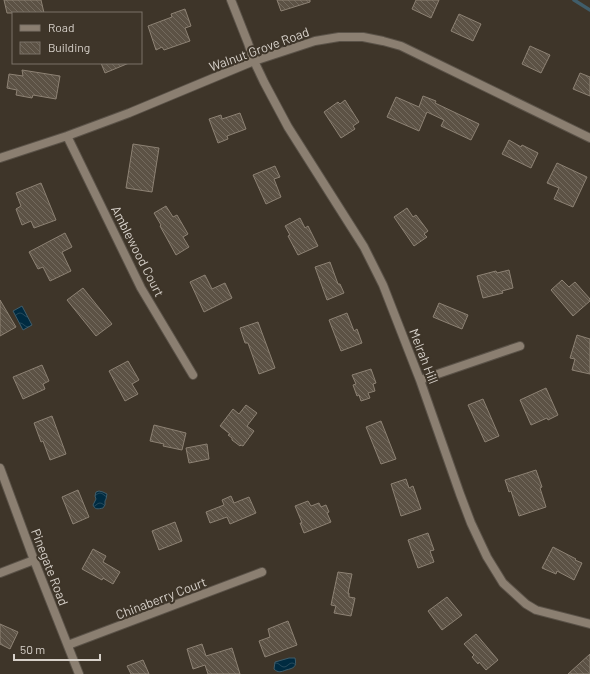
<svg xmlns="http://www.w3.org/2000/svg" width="590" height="674" font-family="Barlow,sans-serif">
<defs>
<pattern id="water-waves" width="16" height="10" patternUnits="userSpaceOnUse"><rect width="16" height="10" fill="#002b41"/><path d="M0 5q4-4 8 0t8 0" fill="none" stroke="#24495b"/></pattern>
<pattern id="building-back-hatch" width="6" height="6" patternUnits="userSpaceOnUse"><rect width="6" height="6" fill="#5c5245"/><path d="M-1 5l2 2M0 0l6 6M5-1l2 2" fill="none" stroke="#736a5e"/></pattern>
</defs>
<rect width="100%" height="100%" fill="#3e3529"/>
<!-- water -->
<path fill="url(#water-waves)" stroke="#405d6a" d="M22 306 32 325 23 330 13 311Z
M99 491 103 492 107 494 106 499 105 501V505L103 508C98 509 95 510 93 505L96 499 95 496 96 492Z
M289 658H295C297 667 294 668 286 670 281 672 278 673 274 669L275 662Z"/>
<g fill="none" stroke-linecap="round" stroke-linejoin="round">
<!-- stream -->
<path stroke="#405d6a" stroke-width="3.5" d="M574 0 590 10"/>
</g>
<!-- building -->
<path fill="url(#building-back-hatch)" stroke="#8d8274" d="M4 0H41L44 13H7Z
M277 0H310V2L281 11Z
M416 0H439L431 18 412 9Z
M185 9 191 26 185 28 190 41 164 50 162 47 156 50 148 26 172 17 171 14Z
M459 14 481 24 473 41 451 31Z
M530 46 550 55 541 73 522 64Z
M101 63H129L105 73Z
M22 70 60 76 56 99 33 95 32 98 16 95 17 90 7 88 9 74 23 76Z
M580 73 590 77V96L573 89Z
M423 96 436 101 435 103 479 124 471 140 441 126 444 120 427 112 419 131 387 117 396 97 419 107Z
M345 100 359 122 353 126 355 129 341 138 324 112 338 102 340 104Z
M240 113 246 129 227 136 228 139 218 143 209 119 221 115 222 119Z
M509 140 521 147 522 145 538 153 531 168 502 154Z
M133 144 159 148 152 192 126 188Z
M557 163 587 177 573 207 554 199 559 188 547 183Z
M275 166 280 177 274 179 281 197 266 204 253 175Z
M41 183 56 220 34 228 31 221 22 225 16 209 21 206 16 193Z
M166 206 173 217 177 215 188 234 183 237 189 247 176 255 160 226 161 225 154 213Z
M407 208 413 217 416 215 428 231 424 234 427 237 414 246 394 217Z
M300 218 305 228 308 226 318 246 298 255 288 236 290 235 285 226Z
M65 233 72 247 62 252 71 271 50 281 43 267 38 269 29 252Z
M330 262 338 284H340L344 293 327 300 315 267Z
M509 270 513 288 502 291 503 293 483 298 477 276 496 271 497 273Z
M205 275 212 289 225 283 232 298 204 312 190 282Z
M562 280 569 287 575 282 590 299V301L573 316 551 290Z
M83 288 112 324 96 336 67 300Z
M0 300 16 327 0 336Z
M439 303 468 315 462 329 433 317Z
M347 313 354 331 357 329 362 343 341 351 329 320Z
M258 322 275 368 259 374 248 343H245L240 328Z
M577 335 590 339V374L572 370 575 359 570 358Z
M128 361 139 380 132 384 138 394 125 401 109 371Z
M42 365 49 381 43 384 45 389 23 399 13 377Z
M371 369 376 383 373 384 375 391 368 393 370 398 361 401 359 395 357 396 353 385 356 384 352 375Z
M546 388 558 415 548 420 547 418 531 425 520 400Z
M483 399 499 436 485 442 468 405Z
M246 405 257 413 247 426 254 431 243 446 241 445 240 446 232 440V438L228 435 230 434 220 426 233 409 239 414Z
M52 416 66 454 50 460 43 441 41 442 34 423Z
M381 421 396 459 381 464 366 427Z
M154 425 186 433 182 450 163 446 164 444 150 441Z
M207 444 209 459 189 463 186 448Z
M536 470 542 487 540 488 546 507 519 516 511 491 509 492 505 480Z
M406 479 409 488 413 486 421 509 401 516 391 484Z
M78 490 89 517 73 524 62 497Z
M231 496 234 503 249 497 256 513 230 524 227 517 210 523 206 512 224 505 222 500Z
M308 501 311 506 319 503 321 507 326 505 329 512 327 513 331 522 304 533 300 523H302L295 506Z
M175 522 182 541 159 550 152 531Z
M428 533 434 550 430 551 434 562 418 568 408 540Z
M553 547 576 559 575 560 582 563 574 580 557 571 556 574 542 568Z
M93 549 106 556 103 562 120 572 113 584 103 578 102 580 82 569Z
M338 572 352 574 348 593H349V597L355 598 351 616 334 613 336 606 331 605Z
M447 597 462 615 442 630 428 611Z
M288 621 297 645 265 657 259 641 270 637 268 629Z
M0 624 18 632 10 649 0 644Z
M476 634 498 660 486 670 479 662 478 664 472 657 474 655 464 644Z
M202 644 206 656 232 648 240 674H208L205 665 193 669 187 649Z
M590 654V674H568Z
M143 660 149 674H131L127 666Z"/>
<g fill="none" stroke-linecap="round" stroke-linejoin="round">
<!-- street casing -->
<g stroke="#5a5248" stroke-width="10">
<path id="street" d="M231 0 248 43 254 61 264 82 288 127 364 247 383 285 420 380 460 494 471 523 487 557 503 583 526 604 536 610 590 624
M67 136 141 288 193 375
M0 158 67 136 129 113 254 61 315 41 339 37H363L383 41 401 46 590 138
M420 380 520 346
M0 468 34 560 79 674
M0 573 34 560
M68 645 262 572"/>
</g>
<!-- street -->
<use href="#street" stroke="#8b7f71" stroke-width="8"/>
</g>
<g text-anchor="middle" stroke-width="4" stroke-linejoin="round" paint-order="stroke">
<!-- street labels -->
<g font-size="13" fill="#d7d1ca" stroke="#3e3529">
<text transform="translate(259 49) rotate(-20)" y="5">Walnut Grove Road</text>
<text transform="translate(138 251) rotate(63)" y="5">Amblewood Court</text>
<text transform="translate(424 356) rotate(69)" y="5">Melrah Hill</text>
<text transform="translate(50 567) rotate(69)" y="5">Pinegate Road</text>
<text transform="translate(161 598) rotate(-21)" y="5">Chinaberry Court</text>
</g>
</g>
<!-- legend -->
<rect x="12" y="12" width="130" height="52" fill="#3e3529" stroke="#7b7369"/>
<rect x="20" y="25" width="20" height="6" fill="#8b7f71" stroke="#7b7369"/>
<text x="48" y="32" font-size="12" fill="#d7d1ca">Road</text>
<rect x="20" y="42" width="20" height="12" fill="url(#building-back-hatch)" stroke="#7b7369"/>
<text x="48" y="52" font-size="12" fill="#d7d1ca">Building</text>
<!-- scale -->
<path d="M14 654v6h86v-6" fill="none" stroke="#d7d1ca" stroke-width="2"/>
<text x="20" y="654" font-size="12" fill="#d7d1ca" stroke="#3e3529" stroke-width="3" paint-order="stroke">50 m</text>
</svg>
